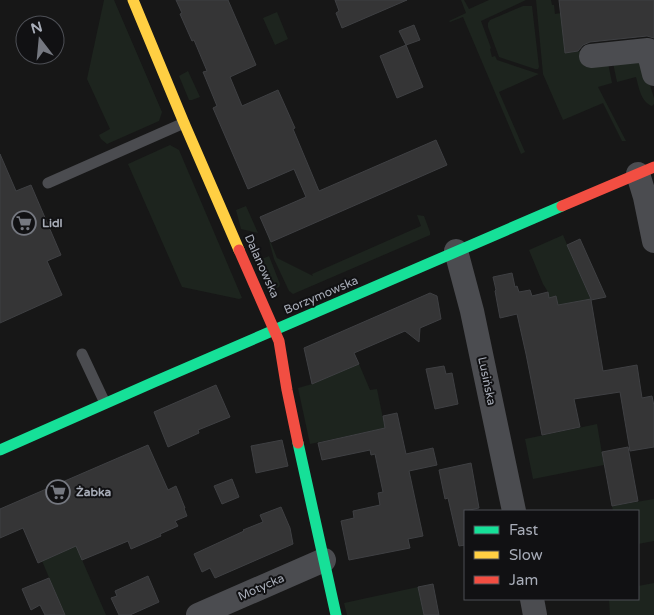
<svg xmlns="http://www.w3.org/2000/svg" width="654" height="615" font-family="'Varela Round',sans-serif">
<rect width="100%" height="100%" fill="#171717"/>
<!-- green -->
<path fill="#1d241e" d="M104 0H114L162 112 159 121 107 144 101 139 99 135 110 129 87 79Z
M461 0H464L469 9 489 0H526L481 21 491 48 490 49 492 57 495 56 497 60 539 74 499 92 525 152 521 154 463 17 450 22 449 21 466 13Z
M536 0H551L552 5H554L555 14 561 13 565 53 581 51 608 63 612 83 598 87 626 141H622L603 103 563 120 543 74Z
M523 6H532L539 67 538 69H535L499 57 488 27V23L490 20Z
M277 12 288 39 275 45 263 18Z
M638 60 645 69 654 98V104L652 106C641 102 639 88 636 77L617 82 613 63Z
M188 71 200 97 192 100H189L179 76Z
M170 145 179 150 242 298 239 299 182 287 128 164Z
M246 206 258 233 241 229 236 210Z
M417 215 424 216 430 232V235L293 294 289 291 274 259 267 233 277 258 313 276 312 274 421 226Z
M563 235 591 300 558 305 556 297 549 298 548 292 543 284 529 250Z
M269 256 280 284 279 287 268 291 255 262Z
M359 364 370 390 377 389 385 428 310 444 298 388 312 384Z
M597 424 604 465 533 479 525 439Z
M654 499V541L638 544V511H613L612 506Z
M76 546 106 615H65L42 561Z
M654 583V615H610L609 599H638V586Z
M418 587 424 615H347L344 603Z"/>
<!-- building -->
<path fill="#353536" stroke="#3f4043" d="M176 0H228L256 65 230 77 242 106 278 90 295 128 293 129 319 191 436 140 447 165 271 242 260 217 306 197 294 169 248 189 213 108 217 106 203 72 207 71 194 40 192 41 180 14 182 13Z
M335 0H407L342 28 336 13 339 11Z
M559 0H654V38L647 36 590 42 583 45 578 51 565 53Z
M414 25 420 40 406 45 399 31Z
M406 45 423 87 397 98 380 56Z
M0 154 16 191 31 185 61 255 47 261 62 295 0 323Z
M580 239 606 297 591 300 603 371 637 365 642 398 652 396 654 406V447L630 451 620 392 574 399 580 427 542 435 526 354 517 314 500 318 495 291 496 290 493 277 512 273 515 287 517 286 519 292 530 290 532 296 548 292 549 298 556 296 558 305 591 299 567 245Z
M430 293 437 296 441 319 420 328 419 342 405 331 391 337 354 353 359 364 312 384 304 348Z
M444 366 446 374 452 373 458 404 435 409 426 369Z
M216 385 230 417 198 430 199 433 168 447 154 412Z
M397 413 406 454 433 448 437 465 409 471 423 536 408 539 410 548 349 560 341 521 354 518 353 511 380 505 378 493 383 492 375 454 371 455 370 450 322 460 318 443 385 428 383 416Z
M282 440 288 466 256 473 251 446Z
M148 445 168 490 176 486 185 508H184L187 516 175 521 178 526 160 534 161 536 131 549 128 541 82 560 76 546 38 563 23 528 0 538V509Z
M628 447 638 501 612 506 602 452Z
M471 463 479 508 465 511V545L459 546 448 498 445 499 439 470Z
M232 479 239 497 222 504 214 486Z
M281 507 290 528 293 544 215 578 210 568 202 572 194 554 244 531 243 530 263 522 260 515Z
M148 576 159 602 130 615H119L111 598 117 596 115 591Z
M49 578 59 601 65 615H45L40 605 31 610 22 589Z
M433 584 439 615H424L418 587Z"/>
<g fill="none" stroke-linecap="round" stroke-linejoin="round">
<!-- lane -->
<path stroke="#4b4c50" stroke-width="11" d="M48 183 184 123
M82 354 105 403"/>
<!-- street -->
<path stroke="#4b4c50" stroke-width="24" d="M591 56 648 50 654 74
M638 174 645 197 654 241
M456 251 472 311 514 511
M532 599 535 615
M198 615 324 560"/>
<!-- fast -->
<path stroke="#16e098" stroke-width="11" d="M298 443 336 615
M0 450 154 382 562 206"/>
<!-- slow -->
<path stroke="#ffcf43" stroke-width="11" d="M133 0 184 123 239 250"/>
<!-- jam -->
<path stroke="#f24e42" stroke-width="11" d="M562 206 654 167
M239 250 279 341 287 390 298 443"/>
</g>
<!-- icons -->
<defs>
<g id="supermarket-ring" transform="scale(1.25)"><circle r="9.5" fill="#111113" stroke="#757880" stroke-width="1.5"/><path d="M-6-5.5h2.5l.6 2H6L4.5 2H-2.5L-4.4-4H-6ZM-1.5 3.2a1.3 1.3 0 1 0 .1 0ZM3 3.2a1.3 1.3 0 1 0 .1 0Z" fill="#757880"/></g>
</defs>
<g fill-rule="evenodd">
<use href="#supermarket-ring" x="24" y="223"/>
<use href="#supermarket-ring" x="58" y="492"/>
</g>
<g text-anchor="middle" stroke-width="4" stroke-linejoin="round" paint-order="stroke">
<!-- poi labels -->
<g font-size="12" font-weight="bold" fill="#a8adb8" stroke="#111113" text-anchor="start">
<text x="42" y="227">Lidl</text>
<text x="76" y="496">Żabka</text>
</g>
<!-- street labels -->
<g font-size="12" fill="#a8adb8" stroke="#111113">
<text transform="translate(262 266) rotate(66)" y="4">Dalanowska</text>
<text transform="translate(321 295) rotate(-23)" y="4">Borzymowska</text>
<text transform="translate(487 381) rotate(78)" y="4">Lusińska</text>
<text transform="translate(261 587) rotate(-24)" y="4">Motycka</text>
</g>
</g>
<!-- legend -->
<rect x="464" y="510" width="175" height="90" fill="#111113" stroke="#4d4f55"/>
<rect x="474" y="526" width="25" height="8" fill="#16e098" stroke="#4d4f55"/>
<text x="509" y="535" font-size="15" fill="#a8adb8">Fast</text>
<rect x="474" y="551" width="25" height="8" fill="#ffcf43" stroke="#4d4f55"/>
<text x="509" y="560" font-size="15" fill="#a8adb8">Slow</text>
<rect x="474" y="576" width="25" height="8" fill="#f24e42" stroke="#4d4f55"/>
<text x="509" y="585" font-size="15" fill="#a8adb8">Jam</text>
<!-- north arrow -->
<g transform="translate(40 40) rotate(344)"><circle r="24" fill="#111113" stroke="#4d4f55"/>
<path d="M0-4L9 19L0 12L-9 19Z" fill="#757880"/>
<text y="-8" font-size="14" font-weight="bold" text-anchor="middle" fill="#a8adb8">N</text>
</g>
</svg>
